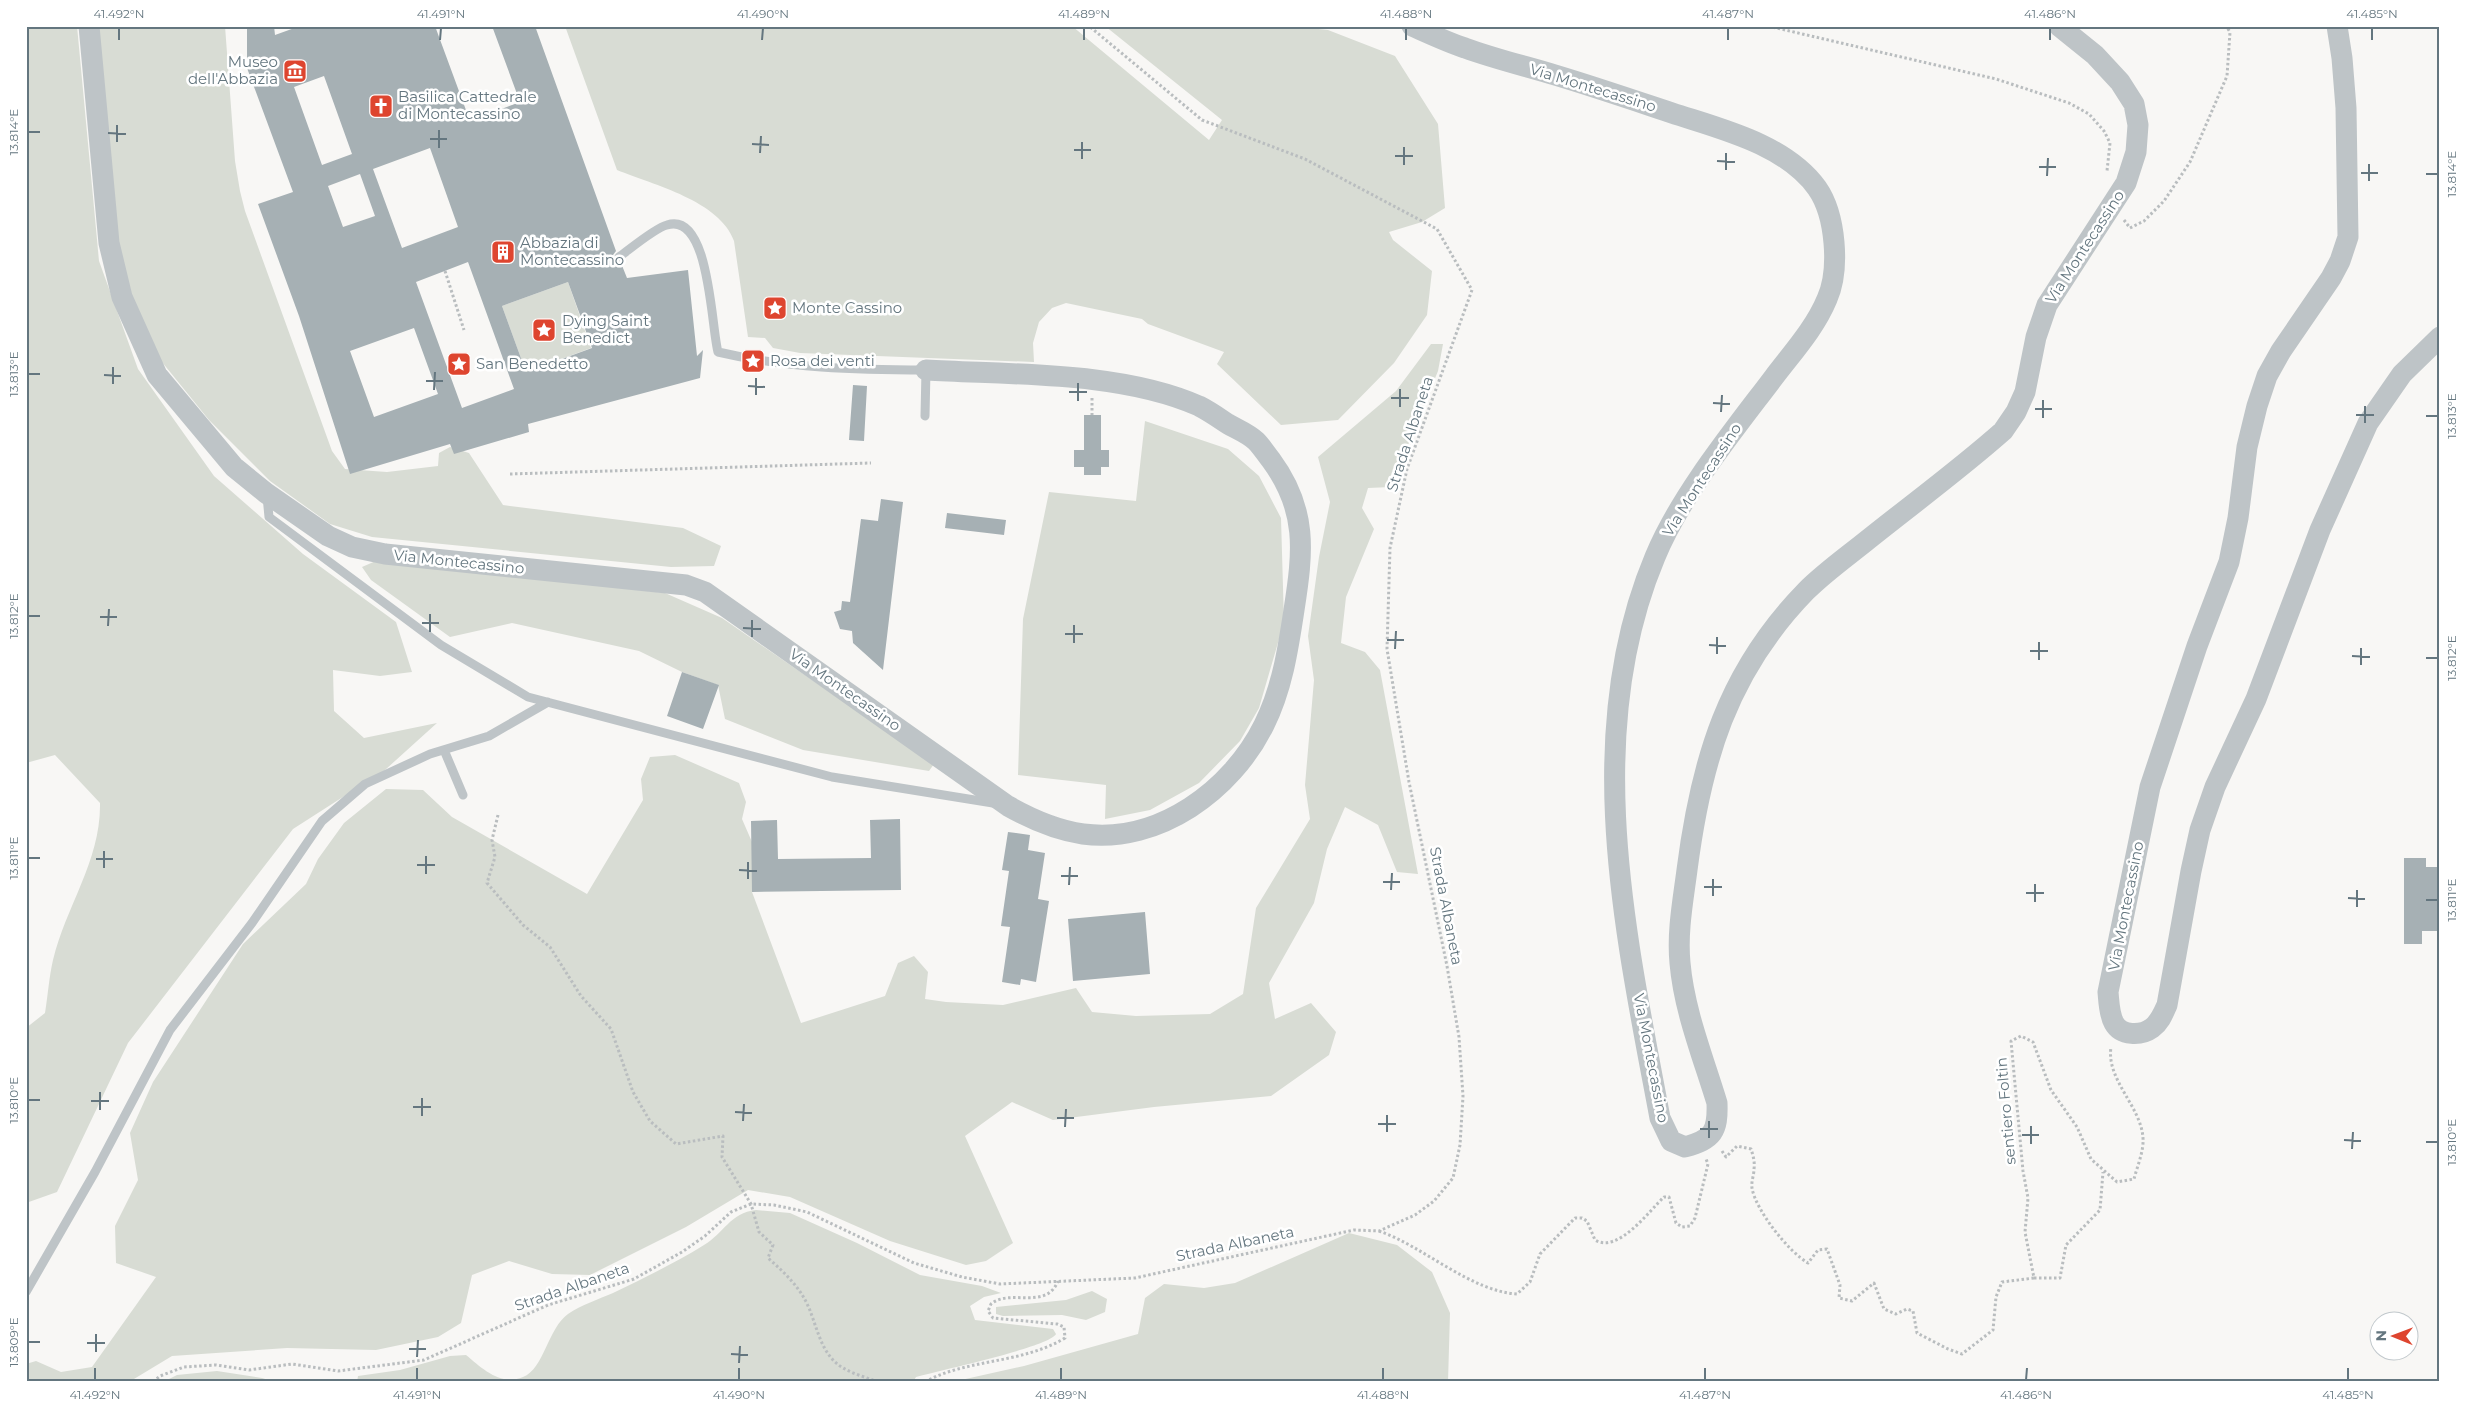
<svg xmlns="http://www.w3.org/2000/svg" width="2466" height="1408" font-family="Montserrat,sans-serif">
<rect width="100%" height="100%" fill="#f8f7f5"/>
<!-- green -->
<path fill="#d8dcd4" d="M26 26H77L99 261 138 369 214 476 303 554 396 622 412 672 380 676 333 670 334 711 364 738 437 723 385 770 293 829 128 1043 57 1192 26 1203V1028L45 1013C48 995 49 977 53 960 66 906 101 860 100 803L55 755 26 763Z
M98 26H225L235 161 240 191 245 211 332 451 345 469 387 472 438 466 439 453 450 447 469 453 503 505 683 528 721 546 714 566 671 567 372 537 330 524 270 481 209 420 149 346 130 294 114 235Z
M565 26H1072L1209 140 1222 120 1105 26H1290L1328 30 1395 56 1438 124 1445 208 1422 222 1389 232 1393 240 1432 271 1427 315 1394 363 1338 420 1281 425 1217 364 1224 352 1148 324 1142 319 1066 303 1052 308 1039 322 1033 343 1034 362 800 353 773 348 765 338 748 337 734 241C720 201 654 185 617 170Z
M568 282 591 348 526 372 502 306Z
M1431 344H1443L1438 371 1391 487 1368 488 1362 508 1374 529 1346 597 1341 643 1365 652 1380 670 1418 874 1397 872 1378 825 1345 807 1327 849 1314 903 1269 983 1275 1019 1311 1003 1336 1032 1329 1055 1271 1096 1154 1107 1053 1120 1012 1102 965 1136 1013 1243 986 1261 966 1265 890 1241 790 1197 748 1190 686 1227 590 1275 552 1274 509 1261 472 1275 461 1323 438 1337 376 1350 287 1348 172 1356 129 1382H26V1364L36 1361 61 1372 92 1367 156 1277 116 1263 115 1226 138 1180 130 1133 153 1082 243 944 306 884 318 859 344 823 386 789 423 790 452 817 587 894 643 800 641 779 650 757 675 755 739 783 746 802 742 819 752 842V892L801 1023 885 996 898 963 914 956 928 972 925 999 946 1002 1003 1005 1076 988 1092 1012 1136 1016 1210 1014 1243 994 1256 908 1310 819 1305 785 1314 680 1308 636 1319 557 1330 502 1318 457 1396 391Z
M1145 421 1228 449 1259 476 1281 518 1284 622 1259 708 1240 741 1199 783 1150 810 1105 819 1106 785 1018 775 1023 619 1049 492 1136 501Z
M378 560 665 593 722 618 934 764 929 771 803 750 725 719 718 685 682 672 639 651 512 623 450 637 371 580 362 567Z
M756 1210 790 1213 857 1243 920 1275 982 1286 1001 1293 984 1297 970 1306 975 1320 1053 1329 1056 1334C1050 1347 936 1371 916 1377L913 1382H357L358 1376 400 1370 450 1356 466 1355C483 1369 500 1386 523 1377 544 1369 548 1328 568 1314 581 1305 599 1299 613 1293 644 1278 675 1263 704 1245 724 1233 730 1213 756 1210Z
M1349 1233 1397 1245 1432 1272 1450 1313 1448 1382H952L1024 1366 1138 1334 1145 1298 1164 1284 1204 1288 1235 1283Z
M1092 1291 1107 1299 1105 1312 1086 1320 1062 1315 1003 1316 996 1314V1307L1066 1300Z
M217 1371 262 1378 275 1382H163L177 1375Z"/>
<!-- building -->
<path fill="#a6b0b4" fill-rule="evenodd" d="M247 26H274L275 35 300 26H435L470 121 520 102 492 26H535L616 251 613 255 614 260 621 263 627 278 688 270 697 356 703 350 700 378 528 424 529 432 454 454 450 444 350 474 299 316 258 204 293 192 247 68ZM324 76 352 154 322 165 294 87ZM430 148 458 227 402 248 373 169ZM360 174 375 216 343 227 328 186ZM468 262 514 389 462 408 416 282ZM568 282 592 348 526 372 502 306ZM414 328 438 394 374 417 350 351Z
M853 385 867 386 864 441 849 440Z
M1084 415H1101V450H1109V467H1101V475H1084V467H1074V450H1084Z
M881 499 903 502 883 670 853 643 852 631 840 629 834 612 841 610 842 601 850 602 861 519 878 521Z
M947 513 1006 520 1004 535 945 528Z
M682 672 719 685 703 729 667 716Z
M900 819 901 890 752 892 751 821 777 820 778 859 871 858 870 820Z
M1008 832 1030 835 1028 850 1045 853 1038 899 1049 901 1036 982 1021 979 1020 985 1002 982 1010 927 1001 926 1009 871 1002 870Z
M2404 858H2426V867H2440V931H2422V944H2404Z
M1145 912 1150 974 1073 981 1068 919Z"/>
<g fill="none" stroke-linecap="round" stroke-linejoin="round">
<!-- path -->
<path stroke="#b9bdbf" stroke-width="3" stroke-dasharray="2.5 2.5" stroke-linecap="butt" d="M1768 26 1996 79 2069 103 2089 114 2104 131 2110 143 2107 171
M2124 220 2130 228 2144 221 2164 201 2190 162 2227 76 2230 32 2226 26
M445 271 464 330
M1092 398V415
M510 474 871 463
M498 815 492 840 495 857 487 883 523 925 550 947 581 996 611 1029 633 1092 650 1121 676 1144 723 1136 722 1157 751 1204 759 1232 773 1245 768 1258C785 1273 800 1287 809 1308 816 1325 820 1346 833 1360 844 1372 863 1376 878 1382
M1722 1151 1726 1157 1737 1146 1751 1149C1753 1155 1755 1162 1754 1169 1754 1175 1751 1182 1752 1188 1756 1211 1789 1252 1808 1263L1818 1250 1827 1249 1840 1285 1839 1298 1852 1301 1874 1283 1884 1309 1896 1314 1907 1309 1913 1311 1917 1333 1948 1349 1962 1354 1993 1330 1996 1297 2002 1282 2034 1278 2025 1232 2028 1198 2023 1171 2011 1041 2021 1036 2033 1042 2051 1090 2077 1127 2091 1159 2117 1182 2134 1179C2137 1167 2144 1151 2143 1138 2141 1106 2106 1080 2111 1047
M1379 1231C1423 1246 1470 1291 1517 1294L1530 1282 1540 1254 1575 1218H1582L1587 1221 1595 1240C1618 1254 1649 1211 1664 1197H1669L1676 1223 1682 1227 1690 1226 1695 1218 1708 1164 1706 1159
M2034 1278H2060L2066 1245 2100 1210 2103 1172
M153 1382 160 1376 184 1367 216 1365 249 1370 292 1364 338 1371 424 1360 548 1305 634 1279 682 1252 705 1236 731 1212 751 1204 774 1205 807 1212 914 1263 962 1277 1000 1284 1135 1278 1354 1230 1379 1231 1415 1215 1434 1201 1453 1178 1460 1145 1463 1096 1459 1037 1447 966 1409 782 1387 649 1390 548 1407 469 1472 290 1437 229 1305 159 1202 120 1089 26
M916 1382 925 1381
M925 1382C965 1359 1022 1364 1065 1338L1064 1327 1057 1324 993 1318 988 1311 991 1304C1010 1288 1046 1311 1058 1281"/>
<!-- service -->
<path stroke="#bec4c7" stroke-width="9" d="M619 257C630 249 655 228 667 225 710 211 711 327 718 352 785 368 857 370 926 370L925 416
M267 496 269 517 441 645 528 697 832 777 993 803
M444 750 463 795
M26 1292 95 1172 170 1030 252 923 322 821 365 784 430 754 489 736 548 702"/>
<!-- tertiary -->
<path stroke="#bec4c7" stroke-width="21" d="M89 26 109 243 122 297 157 375 234 467 266 493 328 536 352 547 385 554 686 585 705 592 1008 806C1031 819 1056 830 1083 834 1159 844 1232 790 1264 725 1282 689 1288 650 1294 610 1303 552 1308 510 1271 460 1266 454 1262 447 1256 441 1249 434 1237 429 1228 424 1219 418 1209 411 1199 406 1120 371 1012 375 926 370
M1412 26C1430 34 1447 42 1465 48 1495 59 1525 66 1555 75 1595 87 1633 100 1672 113 1721 129 1785 144 1817 188 1836 215 1840 270 1827 299 1815 328 1793 352 1774 377 1734 430 1680 496 1655 557 1580 735 1626 936 1660 1118L1671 1141 1685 1147C1713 1139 1718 1132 1717 1103 1703 1057 1684 1010 1680 963 1677 932 1683 901 1687 870 1701 761 1727 672 1806 591 1824 573 1845 558 1865 542 1911 505 1959 470 2003 431L2016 412 2025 392 2036 337 2047 305 2126 183 2136 152 2138 125 2134 104 2120 82 2095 55 2059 26
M2337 26 2342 58 2346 108 2348 237 2340 261 2331 278 2281 351 2267 376 2257 406 2247 447 2238 518 2229 562 2197 646 2150 787 2108 992C2109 1002 2109 1014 2114 1023 2121 1036 2141 1036 2152 1028 2160 1022 2163 1014 2167 1005L2191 871 2200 830 2215 787 2256 699 2320 530 2368 423 2402 374 2440 337"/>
</g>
<!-- ticks -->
<path fill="none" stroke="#64767f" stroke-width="2" d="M119 40V28M440 40 441 28M762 40 763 28M1084 40V28M1406 40V28M1728 40V28M2050 40V28M2372 40V28M28 132H40M108 133 126 134M430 139H447M117 142V125M752 144 769 145M439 148V130M1074 150H1091M760 153 761 136M1395 156H1413M1082 159V142M1717 161 1735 162M1404 165V147M2039 167H2056M1726 170V153M2361 173H2378M2426 174H2438M2047 176 2048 158M2369 181V164M28 374H40M104 375 121 376M426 381H443M113 384V367M748 386 765 387M434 390 435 372M1069 392H1087M756 395V378M1391 398H1409M1078 401V383M1713 403 1730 404M1400 407V389M2035 409H2052M1721 412 1722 395M2356 415H2374M2426 416H2438M2043 418V400M2365 423V406M28 616H40M100 617H117M422 623H439M108 626 109 609M743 628 761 629M430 632V614M1065 634H1083M752 637V620M1387 640H1404M1074 643V625M1709 645 1726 646M1395 649 1396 631M2030 651H2048M1717 654V637M2352 656 2370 657M2426 658H2438M2039 660V642M2361 665V648M28 858H40M96 859H113M417 865H435M104 868V851M739 870 757 871M426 874V856M1061 876H1078M748 879V862M1383 882H1400M1069 885 1070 867M1704 887H1722M1391 890 1392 873M2026 893H2044M1713 896V879M2348 898 2365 899M2426 900H2438M2035 902V884M2357 907V890M28 1100H40M91 1101H109M413 1107H431M100 1110V1092M735 1112 752 1113M422 1116V1098M1057 1118H1074M743 1121 744 1104M1378 1124H1396M1065 1127 1066 1109M1700 1129H1718M1387 1132V1115M2022 1135H2039M1709 1138V1121M2344 1140 2361 1141M2426 1142H2438M2031 1144V1126M2352 1149 2353 1132M28 1342H40M87 1343H105M409 1349H426M96 1352V1334M731 1354 748 1355M417 1357 418 1340M739 1363 740 1346M95 1380V1368M417 1380V1368M739 1380V1368M1061 1380V1368M1383 1380V1368M1705 1380V1368M2026 1380 2027 1368M2348 1380V1368"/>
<!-- icons -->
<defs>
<g id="museum-square" transform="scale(1.25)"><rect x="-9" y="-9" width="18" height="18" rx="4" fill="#de452f" stroke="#fff"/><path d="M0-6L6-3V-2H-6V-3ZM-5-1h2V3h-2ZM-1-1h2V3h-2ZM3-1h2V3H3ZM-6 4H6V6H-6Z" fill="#fff"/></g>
<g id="church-square" transform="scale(1.25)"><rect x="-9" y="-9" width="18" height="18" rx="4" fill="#de452f" stroke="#fff"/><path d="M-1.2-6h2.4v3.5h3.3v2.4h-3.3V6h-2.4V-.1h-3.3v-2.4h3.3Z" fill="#fff"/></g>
<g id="building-square" transform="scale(1.25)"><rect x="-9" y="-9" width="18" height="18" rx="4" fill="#de452f" stroke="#fff"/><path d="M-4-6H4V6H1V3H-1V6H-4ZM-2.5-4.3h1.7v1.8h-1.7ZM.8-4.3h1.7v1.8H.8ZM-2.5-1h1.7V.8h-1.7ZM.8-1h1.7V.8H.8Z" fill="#fff"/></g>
<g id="sight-square" transform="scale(1.25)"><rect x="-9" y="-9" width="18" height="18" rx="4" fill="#de452f" stroke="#fff"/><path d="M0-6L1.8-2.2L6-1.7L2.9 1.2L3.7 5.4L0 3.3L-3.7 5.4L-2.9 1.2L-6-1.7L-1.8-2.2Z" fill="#fff"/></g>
</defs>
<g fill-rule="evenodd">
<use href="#museum-square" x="295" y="71"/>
<use href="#church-square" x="381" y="106"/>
<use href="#building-square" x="503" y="252"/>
<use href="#sight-square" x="775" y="308"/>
<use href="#sight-square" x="544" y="330"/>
<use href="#sight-square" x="753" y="361"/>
<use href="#sight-square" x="459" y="364"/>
</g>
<g text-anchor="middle" stroke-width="5" stroke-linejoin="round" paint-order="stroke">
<!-- poi labels -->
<g font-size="15" fill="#64767f" stroke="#fff" text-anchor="start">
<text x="278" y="67" text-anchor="end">Museo<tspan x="278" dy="17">dell'Abbazia</tspan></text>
<text x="398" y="102">Basilica Cattedrale<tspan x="398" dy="17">di Montecassino</tspan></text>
<text x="520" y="248">Abbazia di<tspan x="520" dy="17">Montecassino</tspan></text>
<text x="792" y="313">Monte Cassino</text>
<text x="562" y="326">Dying Saint<tspan x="562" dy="17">Benedict</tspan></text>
<text x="770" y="366">Rosa dei venti</text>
<text x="476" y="369">San Benedetto</text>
</g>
<!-- street labels -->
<g font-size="15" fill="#64767f" stroke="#fff">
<text transform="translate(1593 88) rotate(17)" y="5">Via Montecassino</text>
<text transform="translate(2085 247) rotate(-57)" y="5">Via Montecassino</text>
<text transform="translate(1410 434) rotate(-72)" y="5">Strada Albaneta</text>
<text transform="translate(1702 480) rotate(-57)" y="5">Via Montecassino</text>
<text transform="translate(459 562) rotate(6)" y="5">Via Montecassino</text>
<text transform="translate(845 690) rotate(35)" y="5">Via Montecassino</text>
<text transform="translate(1446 906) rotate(79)" y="5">Strada Albaneta</text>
<text transform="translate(2126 906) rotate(-79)" y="5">Via Montecassino</text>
<text transform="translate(1651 1058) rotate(79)" y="5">Via Montecassino</text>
<text transform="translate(2006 1111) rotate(-95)" y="5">sentiero Foltin</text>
<text transform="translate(1235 1244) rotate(-12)" y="5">Strada Albaneta</text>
<text transform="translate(572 1287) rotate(-19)" y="5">Strada Albaneta</text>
</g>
</g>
<!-- border -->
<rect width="2466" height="1408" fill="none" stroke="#ffffff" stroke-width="55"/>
<!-- north arrow -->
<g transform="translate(2394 1336) rotate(271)"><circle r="24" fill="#ffffff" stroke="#c1c8cc"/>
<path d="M0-4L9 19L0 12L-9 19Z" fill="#de452f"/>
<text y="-8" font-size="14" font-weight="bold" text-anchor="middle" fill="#64767f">N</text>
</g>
<rect x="28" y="28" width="2410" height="1352" fill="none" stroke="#64767f" stroke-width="2"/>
<g font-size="12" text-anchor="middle" fill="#64767f">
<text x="119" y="18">41.492°N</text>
<text x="441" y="18">41.491°N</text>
<text x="763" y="18">41.490°N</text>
<text x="1084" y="18">41.489°N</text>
<text x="1406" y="18">41.488°N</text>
<text x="1728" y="18">41.487°N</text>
<text x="2050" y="18">41.486°N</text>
<text x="2372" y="18">41.485°N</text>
<text transform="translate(14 132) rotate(-90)" y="4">13.814°E</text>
<text transform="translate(2452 174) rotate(-90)" y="4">13.814°E</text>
<text transform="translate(14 374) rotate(-90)" y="4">13.813°E</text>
<text transform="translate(2452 416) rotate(-90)" y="4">13.813°E</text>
<text transform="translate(14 616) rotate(-90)" y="4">13.812°E</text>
<text transform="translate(2452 658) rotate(-90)" y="4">13.812°E</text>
<text transform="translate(14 858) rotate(-90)" y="4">13.811°E</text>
<text transform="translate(2452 900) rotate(-90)" y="4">13.811°E</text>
<text transform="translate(14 1100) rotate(-90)" y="4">13.810°E</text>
<text transform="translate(2452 1142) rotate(-90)" y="4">13.810°E</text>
<text transform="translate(14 1342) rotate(-90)" y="4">13.809°E</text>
<text x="95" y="1399">41.492°N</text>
<text x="417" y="1399">41.491°N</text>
<text x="739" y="1399">41.490°N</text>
<text x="1061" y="1399">41.489°N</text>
<text x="1383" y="1399">41.488°N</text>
<text x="1705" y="1399">41.487°N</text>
<text x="2026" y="1399">41.486°N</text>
<text x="2348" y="1399">41.485°N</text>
</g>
</svg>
